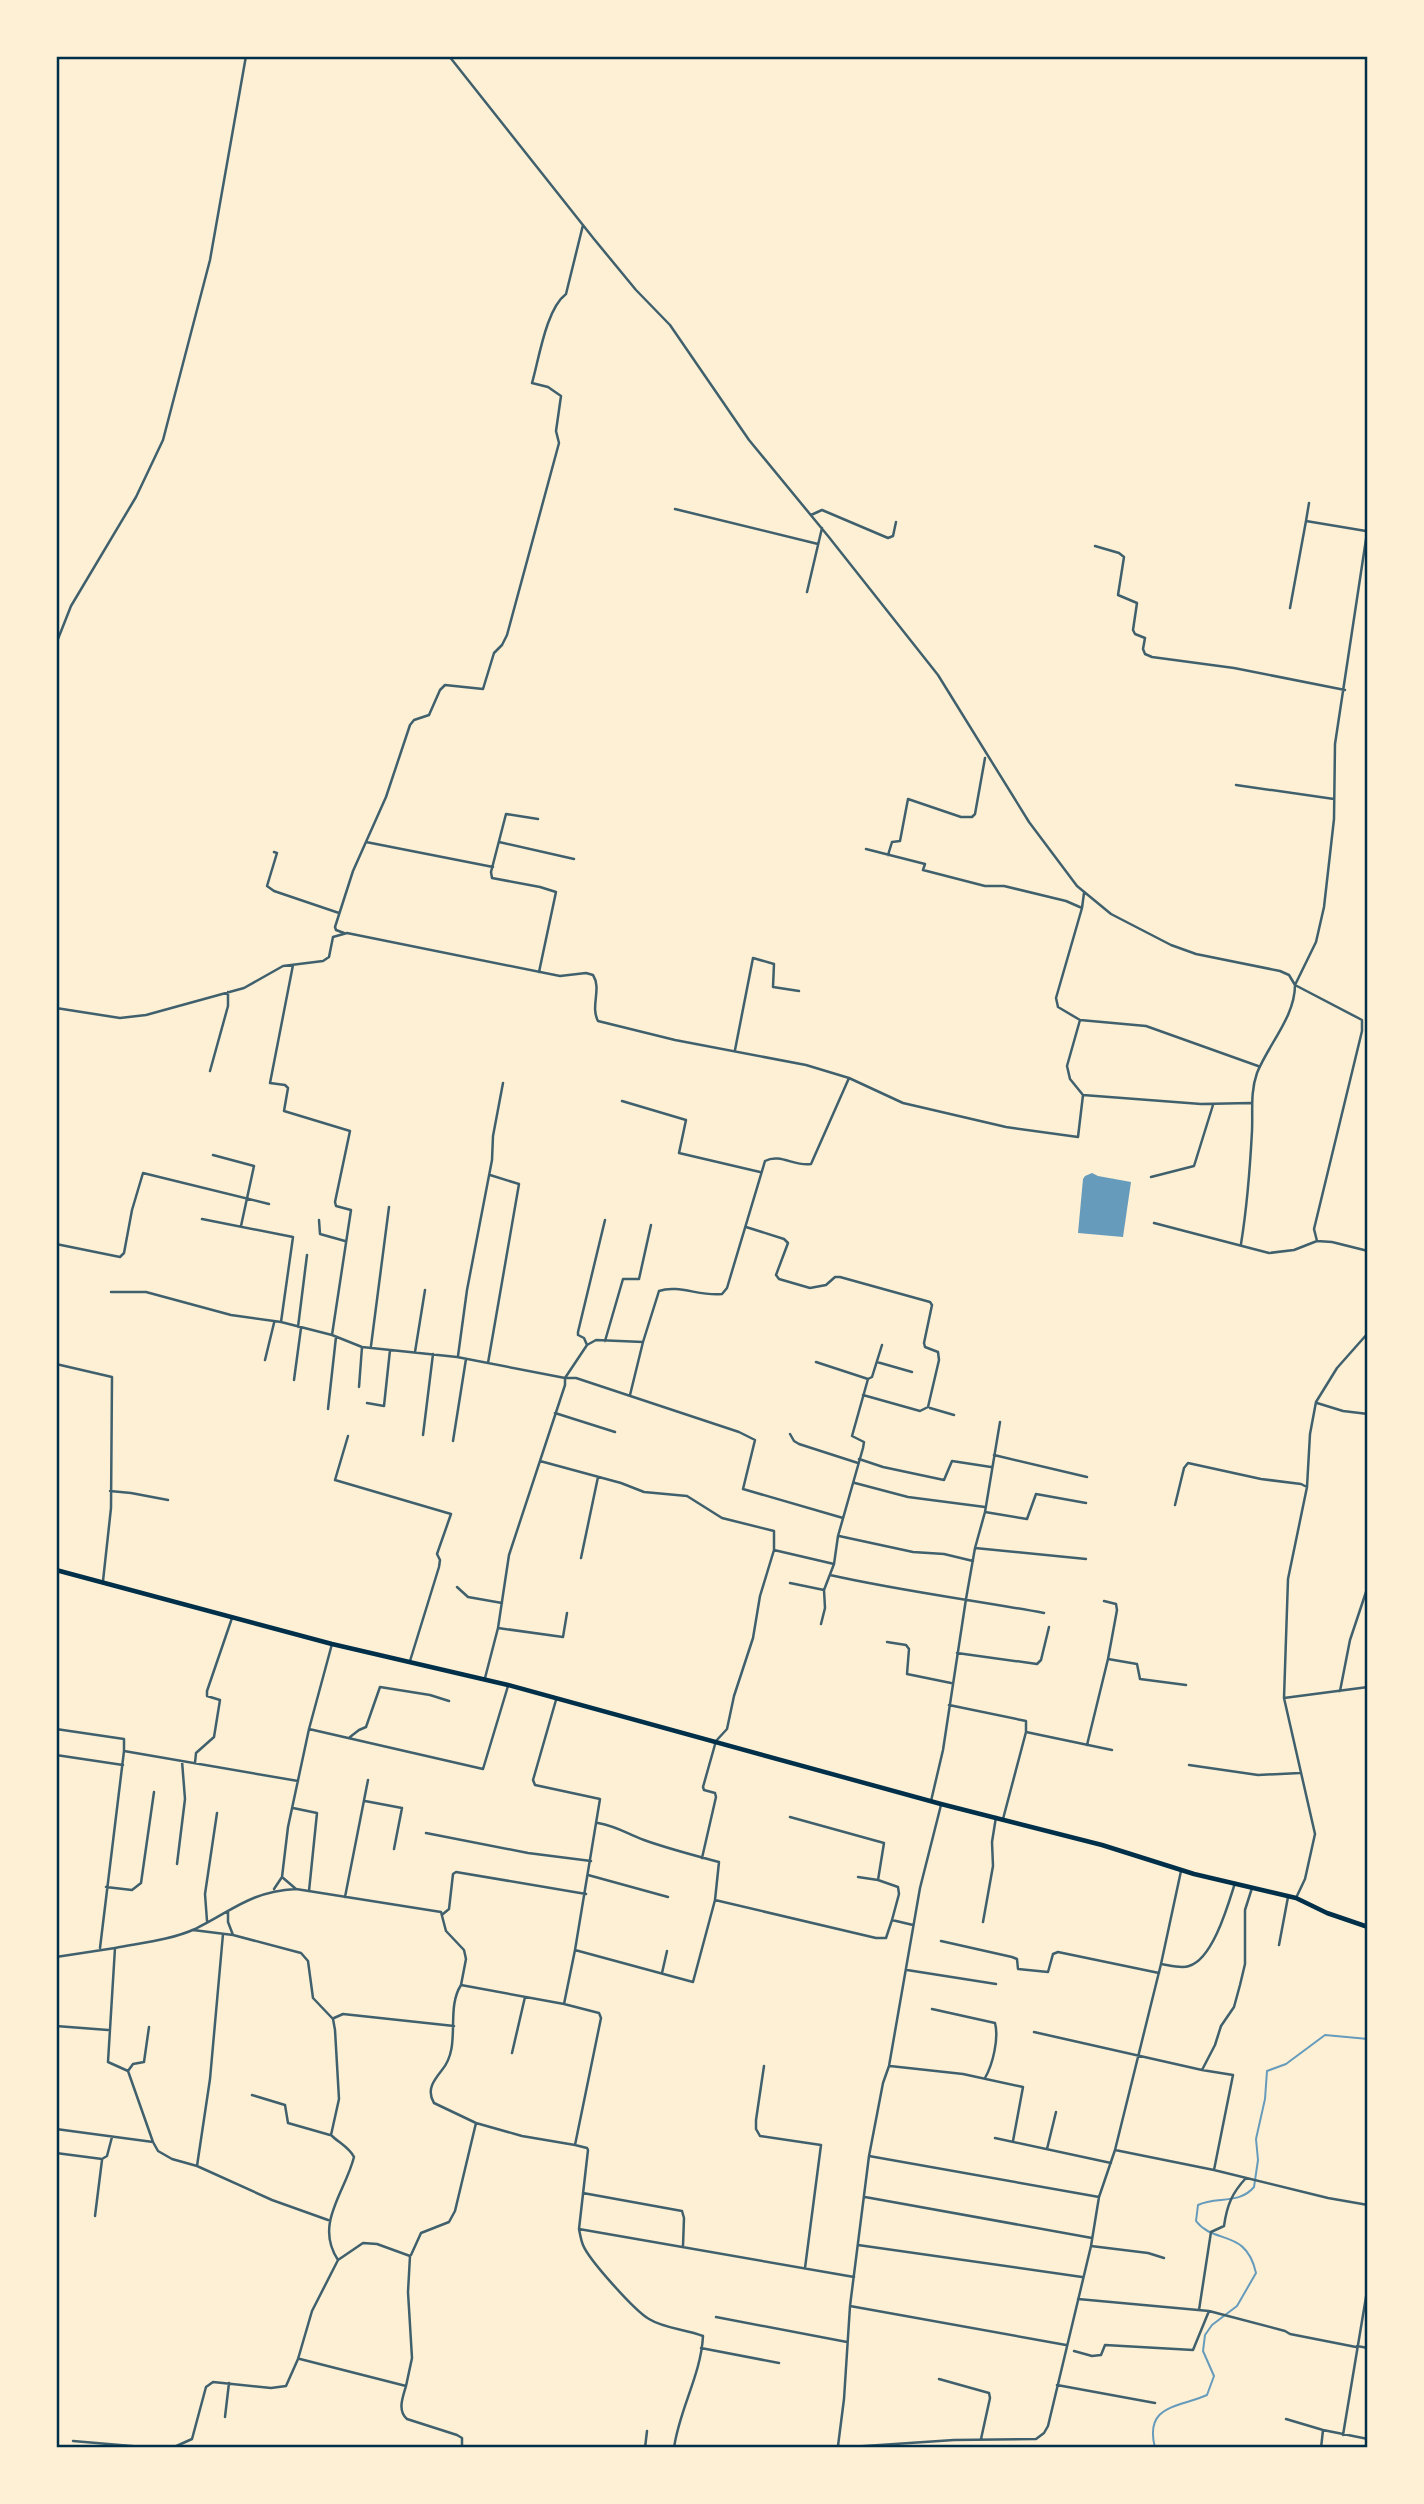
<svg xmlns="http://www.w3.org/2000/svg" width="1424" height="2504" font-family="'Exo 2',sans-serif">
<rect width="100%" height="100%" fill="#fdf0d5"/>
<!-- water -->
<path fill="#669bbc" d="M1092 1173 1098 1176 1131 1182 1123 1237 1078 1233 1083 1179 1085 1176Z"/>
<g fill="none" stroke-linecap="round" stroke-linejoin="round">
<!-- stream -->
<path stroke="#669bbc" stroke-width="2" d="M1155 2448C1144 2405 1177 2408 1207 2395L1214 2376 1203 2351 1205 2335 1212 2325 1237 2306 1256 2273C1246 2228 1214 2245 1196 2221L1198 2205C1216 2196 1239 2205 1254 2187L1258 2160 1256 2139 1265 2099 1267 2071 1286 2064 1325 2035 1368 2039"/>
<!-- minor -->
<path stroke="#3f606c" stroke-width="2.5" d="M449 56 594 239 636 290 670 325 749 440 828 536 938 675 1029 822 1077 886 1111 914 1171 945 1196 954 1280 971 1289 975 1295 985 1362 1020V1031L1314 1229 1317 1241 1332 1242 1368 1251
M675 509 818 544
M811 515 822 510 888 538 893 536 896 522
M1306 521 1309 503
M1095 546 1119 553 1124 557 1118 595 1137 603 1133 630 1135 634 1145 638 1143 649 1145 654 1152 657 1234 668 1345 690
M807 592 822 528
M1290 608 1306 521 1366 531
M56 644 71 606 136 497 163 440 210 260 246 56
M1236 785 1334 799
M538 819 506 814 491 872 492 878 540 887 556 892 539 972
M366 842 493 867
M499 842 574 859
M866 849 925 864 923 870 985 886H1004L1066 901 1082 908
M274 852 277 853 267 886 274 891 339 913
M888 855 892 842 900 841 908 799 961 817H972L975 814 985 758
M344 933 336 930 335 927 353 871 386 797 410 725 414 720 429 715 440 690 445 685 483 689 494 653 502 645 507 635 559 443 556 431 561 396 548 387 532 383C539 359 546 309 566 294L583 225
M293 965 270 1083 285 1085 288 1088 284 1111 350 1131 335 1202 336 1206 351 1210 332 1335 362 1347 457 1357 565 1378H576L739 1432 755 1440 743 1489 843 1518
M56 1008 120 1018 146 1015 244 988 283 966 323 961 329 957 333 937 347 933 560 976 586 973 593 975C602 989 590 1006 598 1021L675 1040 806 1065 849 1078 903 1103 1006 1127 1078 1137 1083 1095 1201 1104 1251 1103
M1080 1020 1146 1026 1258 1066
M735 1050 753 958 774 964 773 987 799 991
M210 1071 228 1006V992
M1083 1095 1070 1079 1067 1066 1080 1020 1058 1007 1056 998 1082 908 1084 893
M622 1101 686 1120 679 1153 760 1172
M213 1155 254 1166 241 1226
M1151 1177 1194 1166 1213 1105
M202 1219 293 1237 281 1322
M319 1220 320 1234 345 1241
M1154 1223 1269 1253 1294 1250 1317 1241
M746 1227 784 1239 788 1243 776 1275 779 1279 810 1288 826 1285 835 1277H840L930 1302 932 1305 924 1343 925 1347 938 1352 939 1360 928 1407 920 1411 863 1395
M56 1244 120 1257 124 1253 132 1210 143 1173 269 1204
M1241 1244C1247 1207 1250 1169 1252 1131 1253 1111 1250 1093 1257 1073 1268 1045 1295 1017 1295 985L1316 942 1324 907 1334 819 1335 744 1368 526
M111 1292H146L231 1315 281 1322 332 1335
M298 1327 307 1255
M605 1341 623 1279H639L651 1225
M587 1345 584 1338 578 1335V1332L605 1220
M371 1346 389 1207
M415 1352 425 1290
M458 1356 467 1290 492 1160 493 1136 503 1083
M265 1360 274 1323
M816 1362 868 1379
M877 1362 912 1372
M488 1363 519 1184 490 1175
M56 1364 112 1377 111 1508 103 1581
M294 1380 301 1328
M359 1387 362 1347
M630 1395 643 1342
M367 1403 384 1406 390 1350
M1317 1403 1343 1411 1368 1414
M930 1408 954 1415
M328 1409 336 1337
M555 1413 615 1432
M790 1434 794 1441 799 1444 858 1463
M423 1435 433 1354
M348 1436 335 1480 451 1514 437 1554 440 1560 439 1567 410 1661
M453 1441 466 1359
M994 1455 1087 1477
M859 1459 883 1467 944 1480 952 1461 991 1467
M540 1461 621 1483 644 1492 687 1496 722 1518 774 1531V1550
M855 1483 908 1497 985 1507
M110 1491 131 1493 168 1500
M1175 1505 1184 1468 1188 1463 1261 1479 1301 1484 1307 1487
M985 1512 1027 1519 1036 1494 1086 1503
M839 1536 913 1552 944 1554 973 1561
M975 1548 1086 1559
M581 1558 598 1477
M830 1575C901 1591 973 1600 1044 1613
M790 1583 824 1590 834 1564 838 1536 863 1448 864 1442 852 1436 868 1379 872 1377 882 1345
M457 1587 468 1597 502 1603
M821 1624 825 1608 824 1590
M498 1628 563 1637 567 1613
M887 1642 906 1645 909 1649 907 1674 951 1683
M332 1644 309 1729 288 1827 282 1877 296 1889 441 1912 446 1931 464 1950 466 1959 461 1985
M957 1653 1037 1664 1041 1660 1049 1627
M1108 1659 1137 1664 1140 1679 1186 1685
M485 1678 498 1628 509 1555 565 1385V1378L587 1345 596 1340 643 1342 659 1291C678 1284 701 1297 722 1294L727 1288 765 1161C780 1153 795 1167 811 1164L849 1078
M1340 1691 1350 1640 1368 1586
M1284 1698 1368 1687
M556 1700 533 1780 535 1785 600 1799 575 1950
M949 1705 1026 1721V1732
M56 1729 124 1739V1751
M309 1729 483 1769 508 1686
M350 1737 359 1730 366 1727 380 1687 430 1695 449 1701
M1087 1745 1108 1659 1117 1610 1116 1604 1104 1601
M56 1755 123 1765
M195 1763 196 1753 214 1737 220 1700 207 1696V1691L232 1618
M1189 1765 1258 1775 1300 1773
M365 1801 402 1808 394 1849
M931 1801 943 1750 966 1599 975 1548 985 1512 1000 1422
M293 1808 317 1813 309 1891
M790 1817 884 1843 878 1880
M1003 1819 1026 1732 1112 1750
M598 1823C619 1827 625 1833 644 1840 669 1849 693 1855 719 1862L715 1900
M426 1833 528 1853 591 1861
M702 1858 716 1797 715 1793 704 1790 703 1787 716 1741 727 1729 734 1696 753 1638 760 1596 774 1550 834 1564
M177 1864 185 1799 182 1761
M1181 1871 1161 1964 1115 2150 1214 2170 1328 2198 1368 2205
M588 1875 668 1897
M858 1877 878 1880 898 1887 899 1894 892 1920
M106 1887 132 1890 141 1883 154 1792
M274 1889 282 1877
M345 1897 368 1780
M1296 1898 1305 1879 1315 1834 1284 1698 1288 1579 1307 1487 1310 1434 1316 1402 1337 1368 1368 1333
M228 1911V1922L233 1935
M443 1914 449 1909 453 1874 456 1872 586 1894
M207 1921 205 1894 217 1813
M983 1922 993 1866 992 1842 996 1817
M941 1941 1012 1957 1017 1959 1018 1969 1048 1972 1053 1954 1058 1952 1159 1973
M1279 1945 1288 1897
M100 1948 124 1751 298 1781
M115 1948C140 1943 171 1940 195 1929 234 1910 249 1892 296 1889
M56 1957 115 1948 108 2062 128 2071 153 2142 158 2151 172 2159 197 2166 272 2200 328 2220
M1161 1964C1169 1965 1181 1969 1189 1966 1213 1959 1228 1905 1235 1883
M907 1970 996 1984
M662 1973 667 1951
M564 2004 461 1985C445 2010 462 2046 442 2070 434 2080 426 2090 434 2103L476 2123 522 2136 575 2145 601 2018 599 2013 564 2004 575 1950 693 1982 715 1900 876 1938H886L892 1920 913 1925
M932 2009 995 2023C999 2038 993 2064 985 2078
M334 2018 343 2014 454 2026
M56 2026 108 2030
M1034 2032 1202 2070 1233 2075 1214 2170
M512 2053 525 1997
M764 2066 756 2120V2129L760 2136 821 2145 805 2268
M890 2066 963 2074 1023 2087 1013 2141
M1202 2070 1215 2045 1221 2026 1234 2007 1240 1985 1245 1964V1910L1252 1888
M128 2071 133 2064 144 2062 149 2027
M252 2095 285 2105 288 2123 330 2135
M56 2129 153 2142
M995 2138 1111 2163
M575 2145 587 2148 588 2150 579 2229 854 2277
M1047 2149 1056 2112
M56 2153 102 2159 107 2156 112 2137
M869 2156 1099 2197
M197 2166 210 2079 223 1934
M583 2193 682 2211 684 2218 683 2246
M865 2197 1092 2238
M95 2216 102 2160
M579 2229C580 2234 581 2240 583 2245 589 2260 635 2311 649 2319 665 2329 686 2329 703 2336 701 2375 679 2410 674 2448
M858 2245 1082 2277
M1091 2246 1148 2253 1164 2258
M411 2255 421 2233 449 2222 455 2211 476 2123
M338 2260 363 2243 377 2244 410 2256 408 2292 412 2358 406 2386
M1078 2299 1209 2311 1285 2331 1290 2334 1356 2347
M850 2306 1066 2345
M1199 2310 1211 2232 1224 2226C1227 2205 1232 2193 1246 2178
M716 2317 847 2342
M1357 2346 1368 2348
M701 2348 779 2363
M1074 2351 1092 2356 1101 2355 1105 2345 1193 2350 1209 2311
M300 2359 406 2386C403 2397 397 2410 407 2419L457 2435 462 2438V2448
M939 2379 989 2393 990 2398 981 2439
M1057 2385 1155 2403
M225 2417 229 2383
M1286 2419 1323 2430 1368 2439
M1343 2435 1367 2291 1368 2270
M73 2441 155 2448
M838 2446 844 2399 850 2306 869 2156 883 2083 889 2066 920 1888 941 1805
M172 2448 192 2439 206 2387 213 2382 271 2388 286 2386 298 2359 312 2311 338 2260C314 2224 345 2193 354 2157 349 2147 339 2143 331 2135L339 2099 335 2030 333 2019 313 1998 308 1961 301 1953 233 1935 193 1930
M645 2448 647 2431
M835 2448 954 2440 1036 2439 1044 2433 1048 2426 1091 2246 1099 2197 1115 2150
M1321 2448 1323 2430"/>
<!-- primary -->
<path stroke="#003049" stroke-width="4.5" d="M56 1570 332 1644 508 1685 941 1804 1102 1845 1194 1874 1296 1898 1327 1913 1368 1927"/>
</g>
<!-- border -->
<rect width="1424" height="2504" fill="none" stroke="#fdf0d5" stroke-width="116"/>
<rect x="58" y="58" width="1308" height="2388" fill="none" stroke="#003049" stroke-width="2.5"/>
</svg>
